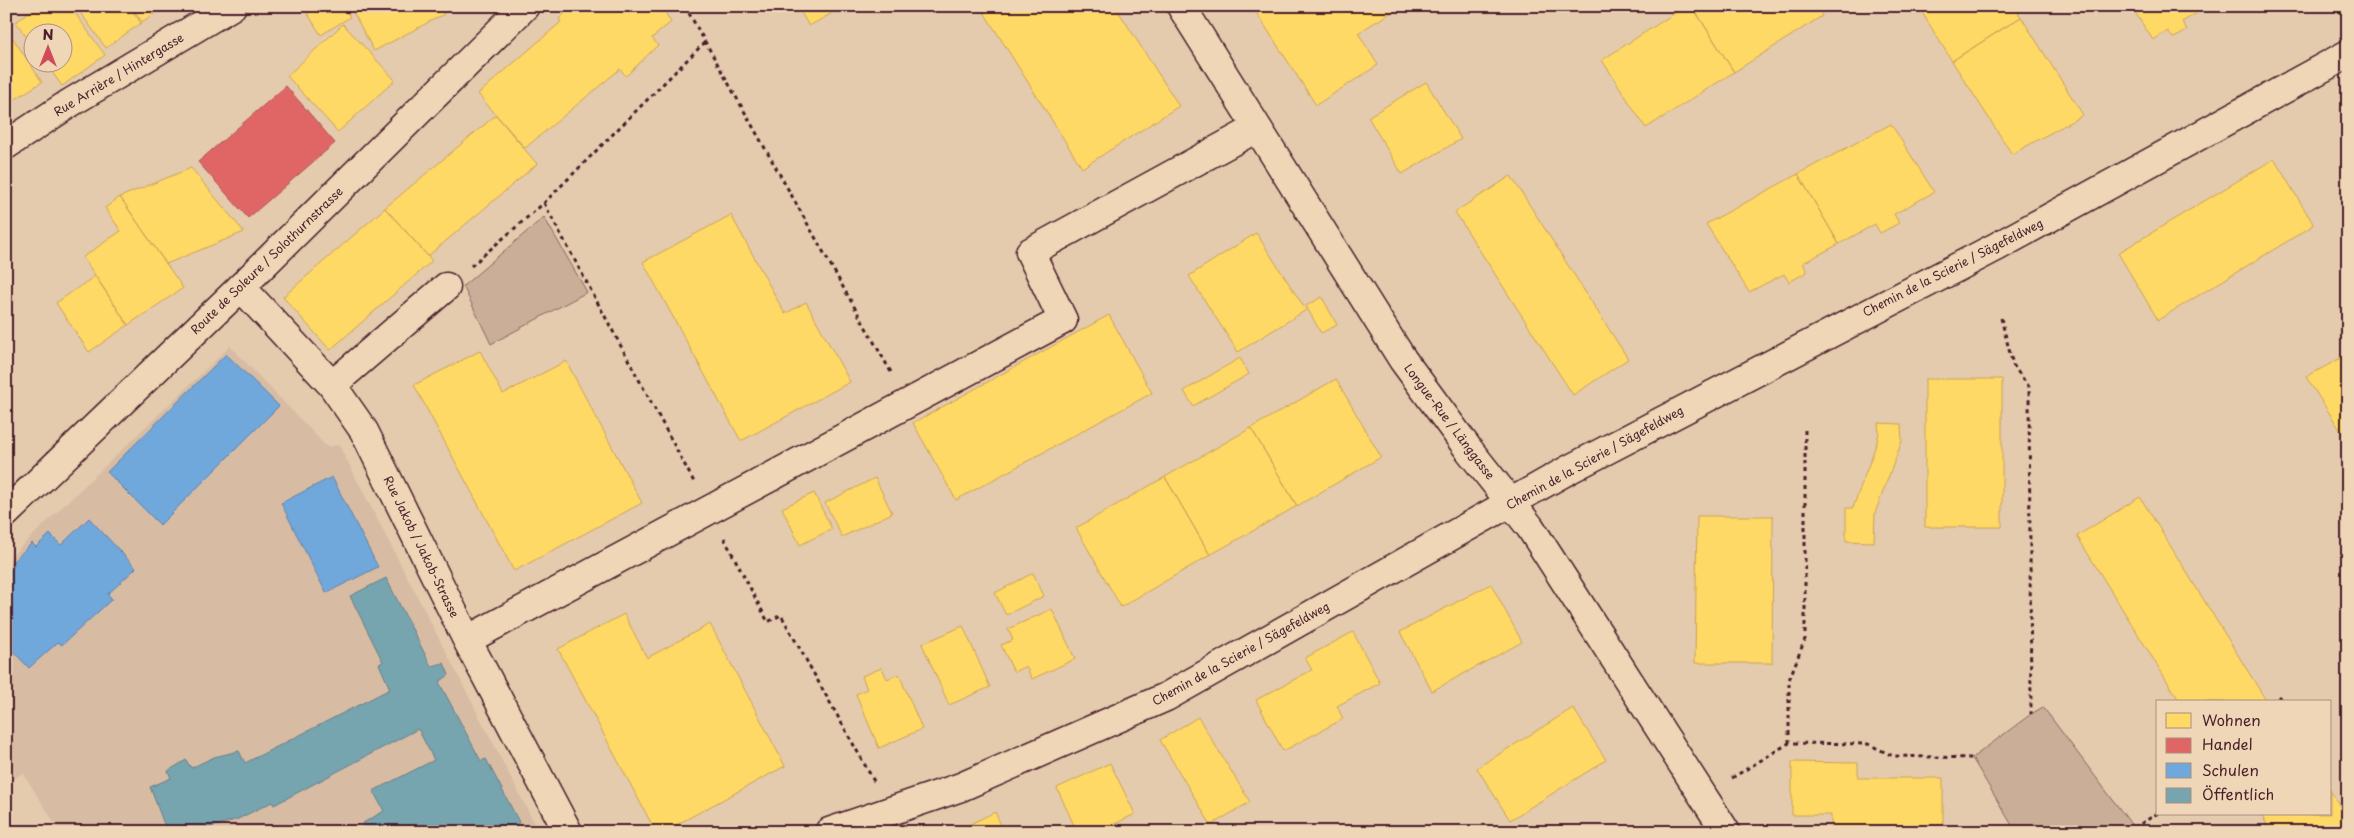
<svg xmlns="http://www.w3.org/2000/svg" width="2354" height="838" font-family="'Playpen Sans',sans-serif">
<rect width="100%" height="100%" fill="#e4cbae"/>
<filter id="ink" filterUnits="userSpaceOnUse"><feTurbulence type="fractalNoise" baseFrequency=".02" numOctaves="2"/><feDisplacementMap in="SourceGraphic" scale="10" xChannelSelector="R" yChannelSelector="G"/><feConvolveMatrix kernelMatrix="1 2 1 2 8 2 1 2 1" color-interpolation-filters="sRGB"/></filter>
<g filter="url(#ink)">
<!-- built -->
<path fill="#d7bca3" d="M230 346 327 447 339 445 539 832H60L23 773 6 783V561Z"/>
<!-- green -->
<path fill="#caae98" stroke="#8a6662" d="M544 217 587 292 491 344 463 286Z
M2043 707 2134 828 2136 832H2016L1972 758 2031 714Z"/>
<!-- homes -->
<path fill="#ffd966" stroke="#c9a154" d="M37 6H70L105 55 62 86 45 62H62V32H32V45L16 22Z
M79 6H129L141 23 106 48 77 8Z
M131 6H165L142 22Z
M303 6H343L350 17 321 35Z
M350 6H440L444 14 374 51Z
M572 6H661L671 22 652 38 658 45 626 76 620 69 525 148 478 94 561 22 559 19Z
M797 6H831L834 12 809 26Z
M980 6H1115L1179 106 1082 168Z
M1252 6H1401L1358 33 1378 65 1316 105Z
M1686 6H1692L1734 72 1646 128 1602 60Z
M1692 6H1816L1822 16 1734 72Z
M1918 6H2014L2021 17 1952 61Z
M2131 6H2192L2197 13 2182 22 2187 30 2180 35 2173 38 2168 31 2153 40Z
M2021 17 2083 115 2012 154 1952 61Z
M343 24 395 80 338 132 287 76Z
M6 28 42 82 6 105Z
M1426 82 1461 139 1402 174 1368 117Z
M496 115 537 164 428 256 385 208Z
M1891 124 1934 192 1894 214 1899 223 1880 233 1875 224 1839 244 1798 174Z
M2274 159 2314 225 2158 320 2118 253Z
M191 168 244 232 166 264 120 197Z
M1798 174 1839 244 1803 263 1807 272 1789 282 1784 274 1749 292 1706 224Z
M1511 176 1628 359 1573 395 1455 212Z
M120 197 183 288 128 325 83 257 121 231 105 208Z
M385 208 432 261 330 350 283 297Z
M731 215 785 314 806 302 850 382 741 441 643 262Z
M1256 233 1306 310 1238 352 1189 276Z
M95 276 128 325 89 352 56 303Z
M1322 297 1337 325 1321 333 1306 306Z
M1109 315 1152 393 956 500 913 423Z
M480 351 503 394 566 361 642 503 514 571 414 385Z
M2348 354V442L2306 377Z
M1240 358 1249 374 1193 406 1184 391Z
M1336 379 1381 457 1297 506 1251 428Z
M1925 379H2002V527H1925Z
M1878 423 1901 424 1902 441 1875 513 1874 542 1846 541V508H1853L1877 442 1879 432Z
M1251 428 1297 506 1210 555 1165 477Z
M1165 477 1210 555 1121 607 1076 528Z
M875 478 892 513 842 537 825 503Z
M814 493 832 529 800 545 782 508Z
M2140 497 2236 652 2267 702H2180L2077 536Z
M1697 516H1773L1772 663H1695Z
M1033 573 1044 596 1006 615 995 593Z
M1491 584 1522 642 1432 691 1400 632Z
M1052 609 1075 659 1032 679 1026 666 1014 672 1001 645 1013 640 1008 629Z
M624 614 647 658 710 624 785 766 663 832H656L558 649Z
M963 626 990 687 949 705 922 644Z
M1353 632 1380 683 1337 706 1343 719 1283 751 1256 700 1312 670 1305 658Z
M882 668 887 679 899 674 922 729 879 748 856 694 867 689 862 676Z
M1573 708 1606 760 1510 820 1477 768Z
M1198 717 1250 802 1211 825 1160 740Z
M1792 762 1858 763V778H1943V830L1831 832V815H1792Z
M1110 763 1135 814 1098 832H1077L1057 788Z
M2330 790 2348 820V832H2271L2261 814H2330Z
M995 812 1004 832H958V830Z"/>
<!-- shops -->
<path fill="#e06666" stroke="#b35154" d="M286 86 335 143 248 218 198 162Z"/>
<!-- schools -->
<path fill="#6fa8dc" stroke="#647fa7" d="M226 354 279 406 160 525 107 472Z
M332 477 378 567 326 593 281 503Z
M89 518 136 568 108 594 112 599 62 645 58 642 29 668 6 644V596L11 592 6 587V575L14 567 11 563 32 543 36 547 50 534 61 545Z"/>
<!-- public -->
<path fill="#76a5af" stroke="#697d87" d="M386 578 431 666 444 663 449 675 439 682 481 761 486 759 519 822 517 825 503 832H363L361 828 365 827 363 823 384 811 373 791 434 760 418 729 274 805 272 802 238 819 195 832H167L150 787 171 778 168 771 186 760 191 768 214 757 239 751 245 763 390 689 379 664 383 662 350 596Z"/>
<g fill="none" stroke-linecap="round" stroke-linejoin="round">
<!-- minor casing -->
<g stroke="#4a1f2b" stroke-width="31">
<path id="minor" d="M1181 6 1403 360 1469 450 1530 527 1726 832
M6 145 70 103 232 6
M241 287 332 385 364 431 467 640 568 832
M332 385 446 287
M467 640 1063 320 1030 252 1257 128
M829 832 961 787 1166 697 1568 470 1998 246 2348 54"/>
</g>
<!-- major casing -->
<g stroke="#4a1f2b" stroke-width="31">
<path id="major" d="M6 513 241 287 525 6"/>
</g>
<!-- path -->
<path stroke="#4a1f2b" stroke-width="3" stroke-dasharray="4 4" stroke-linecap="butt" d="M685 6 892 374
M544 203 694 482
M471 266 544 203 705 42
M2001 318 2013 365 2029 387 2031 714
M724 538 768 622 781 615 875 783
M2278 696 2283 702
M1789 743V680L1805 639V428
M1732 778 1789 743 1868 744 1893 756 1972 758
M2134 828 2158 813"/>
<!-- minor -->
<use href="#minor" stroke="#eed6b6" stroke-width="28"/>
<!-- major -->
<use href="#major" stroke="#eed6b6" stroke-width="28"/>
</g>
</g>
<g text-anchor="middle" stroke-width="5" stroke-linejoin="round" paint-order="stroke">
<!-- street labels -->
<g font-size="12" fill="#4a1f2b" stroke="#eed6b6">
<text transform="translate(119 75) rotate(-31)" y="4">Rue Arrière / Hintergasse</text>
<text transform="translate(267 261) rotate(-44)" y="4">Route de Soleure / Solothurnstrasse</text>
<text transform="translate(1953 268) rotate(-27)" y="4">Chemin de la Scierie / Sägefeldweg</text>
<text transform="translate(1449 422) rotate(53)" y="4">Longue-Rue / Länggasse</text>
<text transform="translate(1595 458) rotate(-29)" y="4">Chemin de la Scierie / Sägefeldweg</text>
<text transform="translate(421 547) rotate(64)" y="4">Rue Jakob / Jakob-Strasse</text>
<text transform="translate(1241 654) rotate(-29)" y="4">Chemin de la Scierie / Sägefeldweg</text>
</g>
</g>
<!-- margin -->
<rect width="2354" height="838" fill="none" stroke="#eed6b6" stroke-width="25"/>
<rect x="12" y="12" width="2329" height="813" fill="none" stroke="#4a1f2b" stroke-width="2" filter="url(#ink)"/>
<!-- legend -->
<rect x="2156" y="700" width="175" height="115" fill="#eed6b6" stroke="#ac8d7e"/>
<rect x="2166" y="713" width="25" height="15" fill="#ffd966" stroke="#ac8d7e"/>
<text x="2202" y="726" font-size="15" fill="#4a1f2b">Wohnen</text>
<rect x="2166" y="738" width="25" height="15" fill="#e06666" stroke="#ac8d7e"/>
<text x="2202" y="750" font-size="15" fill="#4a1f2b">Handel</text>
<rect x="2166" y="763" width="25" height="15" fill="#6fa8dc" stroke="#ac8d7e"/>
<text x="2202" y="776" font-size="15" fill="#4a1f2b">Schulen</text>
<rect x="2166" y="788" width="25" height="15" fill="#76a5af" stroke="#ac8d7e"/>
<text x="2202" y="800" font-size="15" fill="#4a1f2b">Öffentlich</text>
<!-- north arrow -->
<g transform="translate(48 48)"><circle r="24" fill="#eed6b6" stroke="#ac8d7e"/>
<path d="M0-4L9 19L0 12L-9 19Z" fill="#d1495b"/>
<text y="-8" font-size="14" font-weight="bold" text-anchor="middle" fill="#4a1f2b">N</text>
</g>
</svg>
